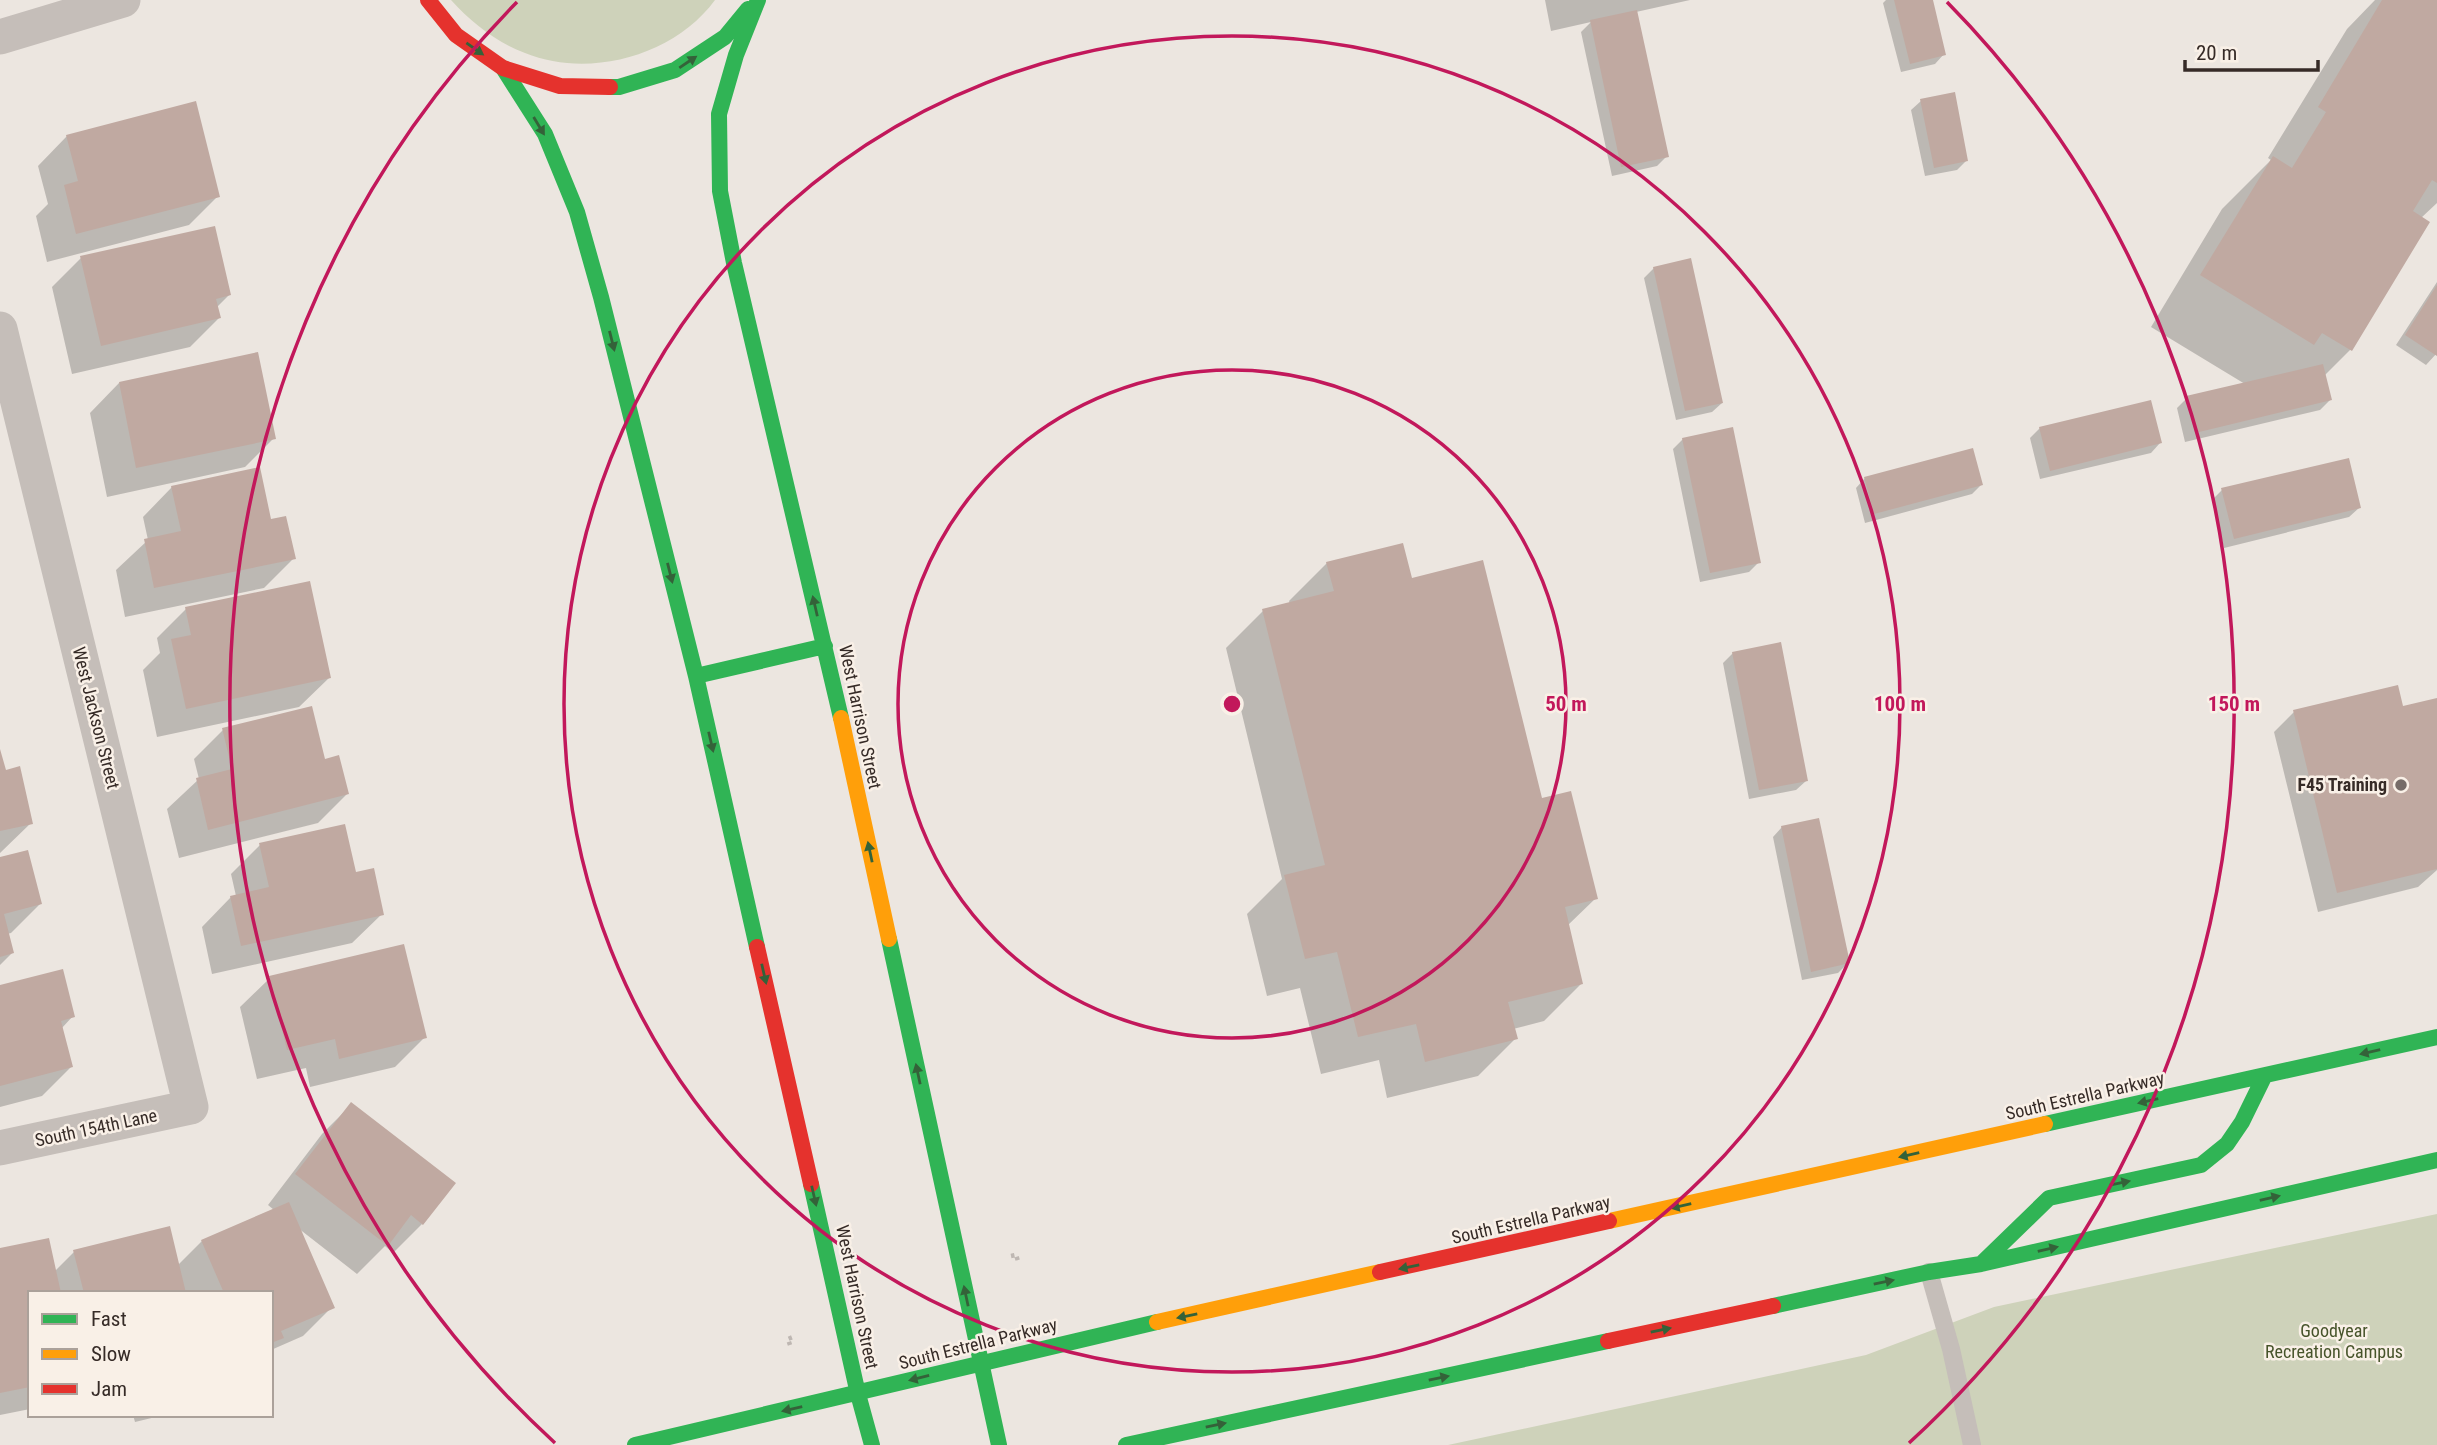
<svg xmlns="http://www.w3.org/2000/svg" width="2437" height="1445" font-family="'Roboto Condensed',sans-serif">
<rect width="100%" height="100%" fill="#ece6e0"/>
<!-- green -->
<path fill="#ced2ba" d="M451 0H715C674 56 589 79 525 53 496 42 472 23 451 0Z
M2437 1214V1445H1448L1866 1355 1994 1307Z"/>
<!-- shadow -->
<path fill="#0003" d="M1545 0H1690L1636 12 1667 156 1657 166 1612 176 1581 32 1591 22 1551 31Z
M1886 0H1931L1944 54 1935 64 1901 72 1883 3Z
M2375 0H2433L2437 2V203L2421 218 2351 349 2324 376 2330 400 2320 410 2185 442 2177 408 2187 398 2245 384 2151 327 2222 209 2271 160 2268 158 2347 29Z
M1921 101 1967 160 1957 170 1925 176 1911 110Z
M67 136 218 196 189 225 47 262 36 216 48 204 38 166Z
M81 258 229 295 217 307 219 318 190 347 72 374 52 287Z
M1654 268 1722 403 1712 412 1676 420 1644 278Z
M2437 282V353L2426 365 2396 345Z
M119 383 274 438 245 467 107 497 90 413Z
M2040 428 2160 443 2151 453 2040 479 2030 438Z
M1683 439 1759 562 1749 572 1700 582 1673 449Z
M1865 478 1981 485 1972 494 1865 523 1856 488Z
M172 487 270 521 294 558 264 588 125 617 116 570 148 540 143 517Z
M2222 490 2359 508 2349 517 2224 548 2212 500Z
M1327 563 1411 580 1596 898 1567 926 1581 984 1544 1021 1513 1029 1516 1038 1478 1076 1387 1098 1379 1060 1321 1074 1300 988 1267 996 1247 914 1282 879 1226 648 1263 611 1290 604 1289 601Z
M186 609 329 678 299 707 157 737 143 670 160 653 157 638Z
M1733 653 1806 781 1796 790 1749 799 1723 663Z
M2437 699V870L2418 887 2318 912 2274 732 2294 712 2402 708Z
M223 730 324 761 347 794 318 823 179 858 167 809 199 779 194 759Z
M0 752 5 772 31 823 0 853Z
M1782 827 1848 963 1838 973 1802 980 1773 837Z
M260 845 354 874 382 914 352 943 212 974 202 927 231 897 236 896 231 874Z
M0 859 40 904 11 933 7 934 12 953 0 965Z
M270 978 425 1037 395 1067 310 1087 306 1068 257 1079 240 1007Z
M0 987 73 1016 61 1029 71 1067 42 1096 0 1107Z
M351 1105 422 1224 393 1253 385 1246 357 1274 298 1228 332 1307 303 1336 271 1350V1293H30V1409L0 1415V1250L54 1272 74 1252 178 1265 202 1241 274 1210 268 1205 322 1134Z
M133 1415H164L135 1422Z"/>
<!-- building -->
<path fill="#c0a9a1" d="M1894 0H1933L1946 55 1910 64Z
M2382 0H2437V183L2432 180 2413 211 2430 222 2352 351 2322 333 2314 345 2200 275 2273 156 2292 168 2326 112 2318 107Z
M1637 10 1669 157 1621 167 1590 20Z
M1955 92 1968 161 1934 168 1920 99Z
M196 101 220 197 76 234 64 185 78 181 66 135Z
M215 226 231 295 216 299 221 318 101 346 80 256Z
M1691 258 1723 403 1685 411 1653 267Z
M2437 285V356L2405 335Z
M258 352 276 439 136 468 119 382Z
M2323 364 2332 400 2195 433 2186 396Z
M2151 400 2162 443 2050 471 2039 427Z
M1733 427 1761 563 1710 573 1682 438Z
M1973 448 1983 485 1874 514 1864 477Z
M2349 458 2361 508 2234 539 2221 488Z
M260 467 271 519 286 516 296 559 154 588 144 539 181 531 171 486Z
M1403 543 1412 578 1483 560 1542 798 1571 791 1598 899 1565 907 1583 984 1508 1002 1518 1039 1425 1062 1416 1024 1358 1037 1337 952 1305 959 1284 875 1325 865 1262 609 1334 591 1326 562Z
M310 581 331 678 186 709 171 639 191 635 185 607Z
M1781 642 1808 781 1759 790 1732 652Z
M2398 685 2403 706 2437 698V869L2337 893 2293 710Z
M312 706 325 759 339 755 349 794 208 830 196 778 232 769 222 728Z
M0 749 6 770 20 766 33 824 0 831Z
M1819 818 1850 963 1811 972 1781 826Z
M345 824 356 872 374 868 384 915 241 946 230 896 269 887 259 843Z
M28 850 42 904 4 914 14 953 0 957V857Z
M404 944 427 1038 339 1059 335 1039 287 1050 269 976Z
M63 969 75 1017 61 1021 73 1067 0 1086V985Z
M351 1102 456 1183 423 1225 411 1215 388 1246 295 1174Z
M289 1202 335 1308 281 1331 284 1338 271 1343V1293H224L201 1240Z
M170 1226 186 1293H84L73 1250Z
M49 1238 61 1293H30V1387L0 1393V1248Z"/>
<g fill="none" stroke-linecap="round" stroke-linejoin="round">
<!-- path -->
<path stroke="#beb7b2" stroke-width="4.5" stroke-dasharray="3.5 3.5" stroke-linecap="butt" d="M1011 1256 1016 1255 1018 1261
M790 1345 788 1339 793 1337"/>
<!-- lane -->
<path stroke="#c5beb9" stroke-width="18" d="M1929 1272 1951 1349 1972 1445"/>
<!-- street -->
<path stroke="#c5beb9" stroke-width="35" d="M0 37 123 0
M0 329 191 1107 0 1148"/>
<!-- fast -->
<path stroke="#30b455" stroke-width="16" d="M758 0 736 55 719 114 720 191 734 263 841 718
M503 68 545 134 577 212 601 297 696 676 757 947
M610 87H619L675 70 725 37 748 9
M696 676 825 646
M889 939 999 1445
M2045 1124 2437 1037
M811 1184 858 1394 872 1445
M1981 1264 2049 1198 2201 1165 2227 1144 2242 1122 2265 1075
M1773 1306 1929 1272 1981 1264 2437 1160
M635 1445 1157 1322
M1126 1445 1608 1341"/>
<!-- slow -->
<path stroke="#ff9f0a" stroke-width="16" d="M841 718 889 939
M1609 1221 2045 1124
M1157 1322 1380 1272"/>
<!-- jam -->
<path stroke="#e5322d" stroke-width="16" d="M428 0 456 35 503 68 560 86 610 87
M757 947 811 1184
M1380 1272 1609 1221
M1608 1341 1773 1306"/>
</g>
<!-- one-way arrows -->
<defs><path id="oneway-solid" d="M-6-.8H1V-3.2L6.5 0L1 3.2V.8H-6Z" transform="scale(1.75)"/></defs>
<g fill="#346239">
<use href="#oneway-solid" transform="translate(475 49) rotate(35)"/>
<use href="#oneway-solid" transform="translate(688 62) rotate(-34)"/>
<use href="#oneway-solid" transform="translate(539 126) rotate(59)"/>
<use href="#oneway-solid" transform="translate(612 341) rotate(76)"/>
<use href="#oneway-solid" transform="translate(670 573) rotate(76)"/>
<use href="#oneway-solid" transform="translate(815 606) rotate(-103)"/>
<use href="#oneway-solid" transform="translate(711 742) rotate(77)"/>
<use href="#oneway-solid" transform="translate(870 852) rotate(-102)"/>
<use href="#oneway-solid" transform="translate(764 974) rotate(77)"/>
<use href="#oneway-solid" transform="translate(2370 1052) rotate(167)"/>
<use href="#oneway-solid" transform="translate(918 1074) rotate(-102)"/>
<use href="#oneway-solid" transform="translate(2148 1101) rotate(167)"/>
<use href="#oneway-solid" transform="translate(1909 1155) rotate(167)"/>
<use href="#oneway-solid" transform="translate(2120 1183) rotate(-12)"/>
<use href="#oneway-solid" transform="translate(814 1196) rotate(77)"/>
<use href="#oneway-solid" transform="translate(2270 1198) rotate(-13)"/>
<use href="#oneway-solid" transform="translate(1681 1206) rotate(167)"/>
<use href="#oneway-solid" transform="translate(2048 1249) rotate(-13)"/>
<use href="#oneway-solid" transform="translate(1409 1267) rotate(168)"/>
<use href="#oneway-solid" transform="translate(1884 1282) rotate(-12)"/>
<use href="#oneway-solid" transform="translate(966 1296) rotate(-102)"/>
<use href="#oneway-solid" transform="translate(1187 1316) rotate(168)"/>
<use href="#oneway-solid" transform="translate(1661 1330) rotate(-12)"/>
<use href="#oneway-solid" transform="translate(919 1378) rotate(166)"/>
<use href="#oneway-solid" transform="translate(1439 1378) rotate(-12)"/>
<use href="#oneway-solid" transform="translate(792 1409) rotate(167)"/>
<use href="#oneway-solid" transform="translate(1216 1425) rotate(-12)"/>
</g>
<!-- distance rings -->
<g fill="none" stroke="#c2185b" stroke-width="3.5">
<circle cx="1232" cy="704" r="334"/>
<circle cx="1232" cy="704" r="668"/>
<path d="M555 1443A1002 1002 0 0 1 517 2M1947 2A1002 1002 0 0 1 1909 1443"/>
</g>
<!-- markers -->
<circle fill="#766c68" stroke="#f9f0e7" stroke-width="2.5" cx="2401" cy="785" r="7"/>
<g text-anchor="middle" stroke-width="5" stroke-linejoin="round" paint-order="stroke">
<!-- street labels -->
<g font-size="18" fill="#362b27" stroke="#f9f0e7">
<text transform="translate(860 717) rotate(78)" y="6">West Harrison Street</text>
<text transform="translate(96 718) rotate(76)" y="6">West Jackson Street</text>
<text transform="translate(2085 1096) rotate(-13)" y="6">South Estrella Parkway</text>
<text transform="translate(96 1128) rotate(-12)" y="6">South 154th Lane</text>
<text transform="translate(1531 1220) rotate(-13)" y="6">South Estrella Parkway</text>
<text transform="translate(857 1297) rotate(78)" y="6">West Harrison Street</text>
<text transform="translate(978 1344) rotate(-14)" y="6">South Estrella Parkway</text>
</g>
<!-- poi labels -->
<g font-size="18" font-weight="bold" fill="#362b27" stroke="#f9f0e7" text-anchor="end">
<text x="2387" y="791">F45 Training</text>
</g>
<!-- park labels -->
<g font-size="18" fill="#47542b" stroke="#f9f0e7">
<text x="2334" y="1337">Goodyear<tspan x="2334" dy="21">Recreation Campus</tspan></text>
</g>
</g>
<circle cx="1232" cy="704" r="10" fill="#c2185b" stroke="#f9f0e7" stroke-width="3.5"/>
<g font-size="21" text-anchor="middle" font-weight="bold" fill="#c2185b" stroke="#f9f0e7" stroke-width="5" stroke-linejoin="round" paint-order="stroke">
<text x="1566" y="711">50 m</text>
<text x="1900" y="711">100 m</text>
<text x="2234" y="711">150 m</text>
</g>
<!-- legend -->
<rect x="28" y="1291" width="245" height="126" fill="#f9f0e7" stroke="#aba19a" stroke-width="2"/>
<rect x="42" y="1314" width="35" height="10" fill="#30b455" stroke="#aba19a" stroke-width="2"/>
<text x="91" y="1326" font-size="21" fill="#362b27">Fast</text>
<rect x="42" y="1349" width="35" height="10" fill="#ff9f0a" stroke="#aba19a" stroke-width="2"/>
<text x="91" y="1361" font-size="21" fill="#362b27">Slow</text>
<rect x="42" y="1384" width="35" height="10" fill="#e5322d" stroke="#aba19a" stroke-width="2"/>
<text x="91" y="1396" font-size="21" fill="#362b27">Jam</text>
<!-- scale -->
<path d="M2185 60v10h133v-10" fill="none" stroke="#362b27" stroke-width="3.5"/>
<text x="2196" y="60" font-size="21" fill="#362b27" stroke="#f9f0e7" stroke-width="5" paint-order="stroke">20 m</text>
</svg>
